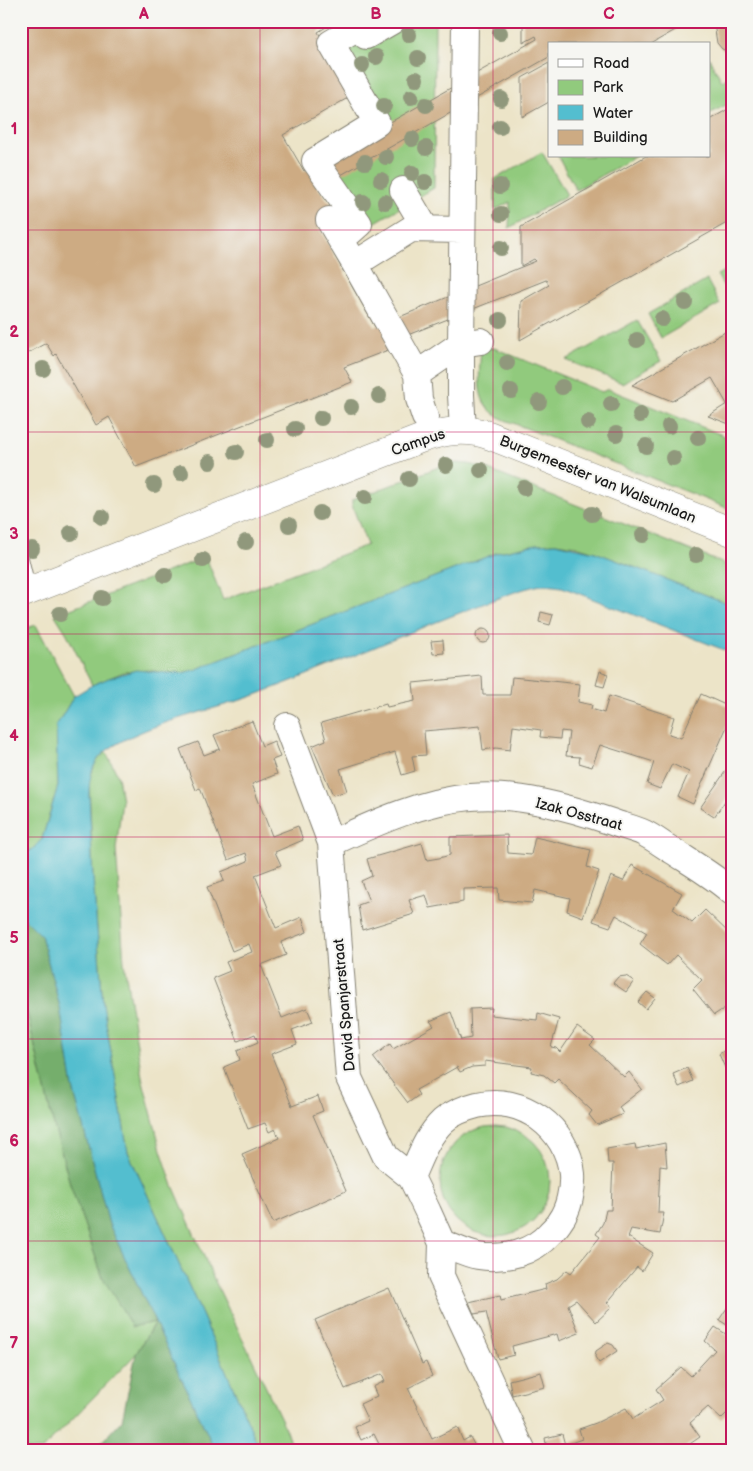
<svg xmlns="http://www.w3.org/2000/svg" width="753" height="1471" font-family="'Balsamiq Sans',sans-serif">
<rect width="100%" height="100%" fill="#f6f6f2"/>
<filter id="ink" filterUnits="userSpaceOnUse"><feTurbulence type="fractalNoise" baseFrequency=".02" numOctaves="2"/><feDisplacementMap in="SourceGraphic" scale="10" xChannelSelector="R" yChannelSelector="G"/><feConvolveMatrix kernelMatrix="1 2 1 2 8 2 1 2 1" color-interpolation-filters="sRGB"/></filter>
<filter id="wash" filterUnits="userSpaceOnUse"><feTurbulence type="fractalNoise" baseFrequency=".0096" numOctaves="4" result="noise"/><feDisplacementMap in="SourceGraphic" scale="20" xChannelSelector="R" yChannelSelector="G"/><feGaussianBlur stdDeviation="1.12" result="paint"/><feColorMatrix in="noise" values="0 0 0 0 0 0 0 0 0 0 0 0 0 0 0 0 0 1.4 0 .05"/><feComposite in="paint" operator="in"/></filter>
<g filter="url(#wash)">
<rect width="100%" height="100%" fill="#ece4c8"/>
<!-- green -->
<path fill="#91ca7d" stroke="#56734c" d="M403 21H435L434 188 374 223 331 167 392 133 345 48Z
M709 58 722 81 732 76V102L709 114Z
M542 152 567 195 509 228 510 202 495 210V179Z
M558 156H636L576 190Z
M732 267V300L717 275Z
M707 280 720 304 661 338 648 314Z
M637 320 661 361 622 383 566 360Z
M481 348H494L602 392 608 389 732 439V510L513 423C472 410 479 383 481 348Z
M456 463 469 464 481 467 732 567V605L595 552 576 546 556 543 537 544 499 552 194 670 182 673H168L149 670 124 672 92 685 67 634 55 615 206 557 223 600 367 545 352 505V500L444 465Z
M36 625 74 696 56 726 58 786 42 839 32 850 21 853V630Z
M106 752 118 776 122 801 116 849 124 962 142 1077 161 1150 172 1183 213 1277 283 1423 293 1450H260L203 1317 128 1152 103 1005 93 878 89 781 95 764 99 758Z
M21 987 50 1111 71 1187 103 1278 155 1321 136 1354 42 1450H21Z
M440 1181a55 55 0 1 1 110 0a55 55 0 1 1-110 0Z"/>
<!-- forest -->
<path fill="#74ae6c" stroke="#486544" d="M21 915 41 935 60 1007 73 1088 109 1224 215 1450H94L122 1420 136 1354 155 1322 132 1327 103 1278 71 1187 50 1111 21 987Z"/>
<!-- water -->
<path fill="#53becf" stroke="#386d76" d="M556 543 595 552 732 605V653L562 587C553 586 545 584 536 586 521 589 507 595 493 600 471 609 448 617 426 626 370 649 314 673 258 694 211 712 146 722 106 751 92 762 89 778 89 795L93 878 103 1005 128 1152 203 1317 260 1450H215L109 1224 73 1088 60 1007 41 935 21 915V853L32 850 42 839 58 786 56 726 74 696 92 685 109 678 136 670 168 673H182L194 670 499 552 537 544Z"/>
<g id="blocks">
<!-- building -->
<path fill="#cdab83" d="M21 21H336L318 32 353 95 283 135 304 171 537 39 536 36 523 43V21H691L651 44H549V57L318 188 338 213 319 228 375 327 536 261 534 259 521 266V227L646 156H709V120L732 107V220L520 340 521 301 549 285 546 280 385 344 388 350 344 367 352 382 136 467 109 417 96 425 56 354 54 356 46 343 21 357Z
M717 21H732V53L722 49 717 43 715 30Z
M549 63V102L522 117V78Z
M732 328V425L708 416 727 404 712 378 672 401 632 385Z
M541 612 553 615 550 625 539 622Z
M476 636a7 7 0 1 1 14 0a7 7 0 1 1-14 0Z
M443 640 444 653 433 654 431 641Z
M600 671 608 674 604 687 596 685Z
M482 676 483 695H510L512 677 580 684 578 702 592 705 591 709 604 713 609 696 674 717 669 734 681 738 701 694 732 708V715L693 804 678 797 689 772 672 764 660 789 647 784 654 762 600 745 592 767 579 763 580 757 566 756 569 732 561 731 560 739 540 737 541 730 513 726 510 750 496 748 483 750 480 726 424 731 426 755 412 756 415 771 402 775 395 752 340 769 347 791 333 795 312 746 326 740 321 723 386 704 387 707 415 701 413 683Z
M252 721 262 746 274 741 280 757 272 760 277 774 252 784 272 836 298 826 303 840 275 852 281 865 255 875 276 928 302 917 307 932 281 942 286 955 261 965 282 1018 307 1008 313 1022 292 1030 297 1044 271 1054 292 1106 318 1096 323 1111 313 1115 346 1191 273 1223 242 1154 279 1138 275 1129 269 1132 265 1123 248 1129 224 1067 240 1060 237 1051 258 1042 255 1034 238 1041 213 978 230 971 226 962 252 952 249 944 232 951 207 887 224 881 221 872 248 861 246 853 228 860 200 788 196 790 180 749 198 742 204 755 220 749 214 735Z
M732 762V796L730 794 714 817 700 808Z
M507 835 508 853 531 855 535 837 591 850 587 867 599 871 583 917 567 911 570 898 535 890 532 903 499 900 498 888 463 889V902L430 908 426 895 409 900 414 914 362 930 358 905 369 901 361 881 372 876 367 859 422 843 427 860 439 858 450 855V837Z
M632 865 682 893 673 909 692 923 705 910 732 936V1019L725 1008 714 1015 693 989 702 980 676 955 667 965 640 944 647 933 616 915 610 927 593 921 611 876 623 881Z
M626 976 634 981 626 992 613 983 618 977Z
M647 992 655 998 646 1009 638 1002Z
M492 1008 491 1015 537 1020 538 1013 559 1019 551 1047 556 1048 560 1052 577 1027 595 1040 590 1045 624 1077 629 1072 642 1089 619 1107 623 1114 597 1125 589 1115 592 1111 558 1079 554 1083 544 1075 531 1072 532 1067 485 1061V1066L472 1067 460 1072 457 1067 416 1090 419 1095 408 1103 373 1057 390 1044 393 1049 434 1026 430 1021 451 1012 461 1040 471 1038 470 1009Z
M732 1046V1065L725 1068 719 1054Z
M687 1068 693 1081 679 1087 673 1074Z
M665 1143 667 1167 660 1166 658 1213H664L660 1234 631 1229 628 1237 653 1253 642 1271 637 1267 607 1303 612 1307 596 1322 576 1300 568 1305 579 1333 559 1341 557 1334 512 1346 514 1355 498 1359 486 1312 474 1314 469 1302 500 1295 501 1300 546 1289 545 1284 557 1279 567 1270 571 1273 600 1237 596 1234 603 1223 606 1210H611L613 1163H608L607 1149 635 1144 636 1149Z
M389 1288 422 1364 426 1362 432 1376 408 1388 432 1439 457 1427 463 1441 470 1437 477 1450H382L374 1434 361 1440 355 1427 368 1421 360 1404 377 1396 373 1387 385 1381 382 1374 345 1389 315 1320Z
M729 1305 732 1307V1328L719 1320Z
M715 1327 732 1338V1408L721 1419 708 1407 690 1423 700 1437 681 1450H547L545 1438 562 1434 565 1445 582 1439 579 1429 596 1423 626 1408 633 1419 663 1400 656 1389 681 1367 691 1376 715 1350 705 1341Z
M608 1343 613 1345 617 1351 599 1363 595 1357 596 1351Z
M541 1372 545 1387 512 1395 509 1380Z"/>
</g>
</g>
<g filter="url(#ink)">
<use href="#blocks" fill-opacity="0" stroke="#848072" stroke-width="1"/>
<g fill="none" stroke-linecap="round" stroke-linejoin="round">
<!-- lane casing -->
<g stroke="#848072" stroke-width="14">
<path id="lane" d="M21 554 30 591"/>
</g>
<!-- street casing -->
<g stroke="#848072" stroke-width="28">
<path id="street" d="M357 21 366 36 392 21
M403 190 426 229
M329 220 355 264 417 374 419 399 425 417
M341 240 359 224 315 161 377 123 331 43 360 26
M355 264 411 229 462 230
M417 374 461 344 481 341
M463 430 461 395V344L465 21
M287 726 331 843C375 823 422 801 471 797 518 793 568 807 612 822 622 826 634 828 644 833 654 838 663 845 673 851 693 864 714 876 732 892
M331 843 349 1078 386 1157 411 1177 428 1212 442 1243 441 1276 522 1450
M411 1177C420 1157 427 1136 443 1121 452 1113 465 1108 477 1105 521 1094 568 1128 572 1174 573 1189 569 1209 560 1221 558 1225 554 1229 550 1233 533 1253 504 1260 478 1256 466 1254 453 1247 442 1243"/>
</g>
<!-- secondary casing -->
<g stroke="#848072" stroke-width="29">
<path id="secondary" d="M21 594 420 439C444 431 466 427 491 436L732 532"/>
</g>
<!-- lane -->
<use href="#lane" stroke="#fff" stroke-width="12"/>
<!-- street -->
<use href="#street" stroke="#fff" stroke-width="26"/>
<!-- secondary -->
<use href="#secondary" stroke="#fff" stroke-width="28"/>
</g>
<!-- trees -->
<g fill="#90987c">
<circle cx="500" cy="33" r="8"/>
<circle cx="409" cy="35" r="8"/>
<circle cx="376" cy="57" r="8"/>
<circle cx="418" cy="58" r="8"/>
<circle cx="362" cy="65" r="8"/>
<circle cx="416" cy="79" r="8"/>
<circle cx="411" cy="97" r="8"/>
<circle cx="501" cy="99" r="8"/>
<circle cx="426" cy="105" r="8"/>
<circle cx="384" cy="106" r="8"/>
<circle cx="500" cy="127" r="8"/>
<circle cx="412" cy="139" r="8"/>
<circle cx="426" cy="148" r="8"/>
<circle cx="386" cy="157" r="8"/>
<circle cx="365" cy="162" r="8"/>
<circle cx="412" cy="173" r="8"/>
<circle cx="381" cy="180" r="8"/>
<circle cx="425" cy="182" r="8"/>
<circle cx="500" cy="186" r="8"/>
<circle cx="363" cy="202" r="8"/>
<circle cx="385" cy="202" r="8"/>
<circle cx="501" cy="214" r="8"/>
<circle cx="501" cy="248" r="8"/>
<circle cx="685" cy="302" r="8"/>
<circle cx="662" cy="319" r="8"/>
<circle cx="500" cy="320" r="8"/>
<circle cx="637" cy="340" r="8"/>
<circle cx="507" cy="363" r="8"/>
<circle cx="43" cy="369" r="8"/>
<circle cx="562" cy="387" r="8"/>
<circle cx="511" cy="391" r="8"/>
<circle cx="379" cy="396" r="8"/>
<circle cx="539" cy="402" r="8"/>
<circle cx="611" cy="404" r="8"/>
<circle cx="351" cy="407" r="8"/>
<circle cx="640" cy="415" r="8"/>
<circle cx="321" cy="418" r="8"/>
<circle cx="588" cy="422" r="8"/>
<circle cx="669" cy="426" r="8"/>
<circle cx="295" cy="429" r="8"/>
<circle cx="616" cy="434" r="8"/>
<circle cx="698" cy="438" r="8"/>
<circle cx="267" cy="440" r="8"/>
<circle cx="646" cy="446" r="8"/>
<circle cx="236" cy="452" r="8"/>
<circle cx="673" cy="458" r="8"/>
<circle cx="210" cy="462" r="8"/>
<circle cx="446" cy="465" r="8"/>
<circle cx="481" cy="470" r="8"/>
<circle cx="181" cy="473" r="8"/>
<circle cx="409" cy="479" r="8"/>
<circle cx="154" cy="485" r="8"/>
<circle cx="524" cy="488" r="8"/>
<circle cx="365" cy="497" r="8"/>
<circle cx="320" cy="513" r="8"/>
<circle cx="592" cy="514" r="8"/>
<circle cx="102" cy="517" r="8"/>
<circle cx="289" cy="525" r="8"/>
<circle cx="71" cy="533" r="8"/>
<circle cx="643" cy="535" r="8"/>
<circle cx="246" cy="542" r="8"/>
<circle cx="32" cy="549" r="8"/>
<circle cx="696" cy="555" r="8"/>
<circle cx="203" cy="560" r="8"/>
<circle cx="165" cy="575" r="8"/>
<circle cx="102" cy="598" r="8"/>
<circle cx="60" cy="614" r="8"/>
</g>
</g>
<!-- grid -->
<path fill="none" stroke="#c2185b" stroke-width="1" stroke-opacity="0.55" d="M260 21V1450M493 21V1450M21 230H732M21 432H732M21 634H732M21 837H732M21 1039H732M21 1241H732"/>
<g text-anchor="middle" stroke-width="4" stroke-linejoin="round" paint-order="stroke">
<!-- street labels -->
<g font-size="15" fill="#1c1c1c" stroke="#f6f6f2">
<text transform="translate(418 442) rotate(-19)" y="5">Campus</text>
<text transform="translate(598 479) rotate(22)" y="5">Burgemeester van Walsumlaan</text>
<text transform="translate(579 814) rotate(15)" y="5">Izak Osstraat</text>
<text transform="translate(344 1005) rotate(-95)" y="5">David Spanjarstraat</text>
</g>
</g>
<!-- margin -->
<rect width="753" height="1471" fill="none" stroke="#f6f6f2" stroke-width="55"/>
<!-- legend -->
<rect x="548" y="42" width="162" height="115" fill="#f6f6f2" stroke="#9f9f9c"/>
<rect x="558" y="59" width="25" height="8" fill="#ffffff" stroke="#9f9f9c"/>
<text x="593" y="68" font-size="15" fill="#1c1c1c">Road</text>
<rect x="558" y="80" width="25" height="15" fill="#91ca7d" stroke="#9f9f9c"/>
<text x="593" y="92" font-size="15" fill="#1c1c1c">Park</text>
<rect x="558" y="105" width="25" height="15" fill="#53becf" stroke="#9f9f9c"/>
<text x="593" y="118" font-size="15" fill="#1c1c1c">Water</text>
<rect x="558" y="130" width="25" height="15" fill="#cdab83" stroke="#9f9f9c"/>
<text x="593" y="142" font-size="15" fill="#1c1c1c">Building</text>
<rect x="28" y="28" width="698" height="1416" fill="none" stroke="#c2185b" stroke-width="2"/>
<g font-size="16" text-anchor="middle" font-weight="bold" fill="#c2185b">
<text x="144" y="19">A</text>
<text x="376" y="19">B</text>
<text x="609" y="19">C</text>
<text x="14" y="134">1</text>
<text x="14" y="337">2</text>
<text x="14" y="539">3</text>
<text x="14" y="741">4</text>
<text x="14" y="943">5</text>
<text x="14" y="1146">6</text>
<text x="14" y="1348">7</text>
</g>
</svg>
